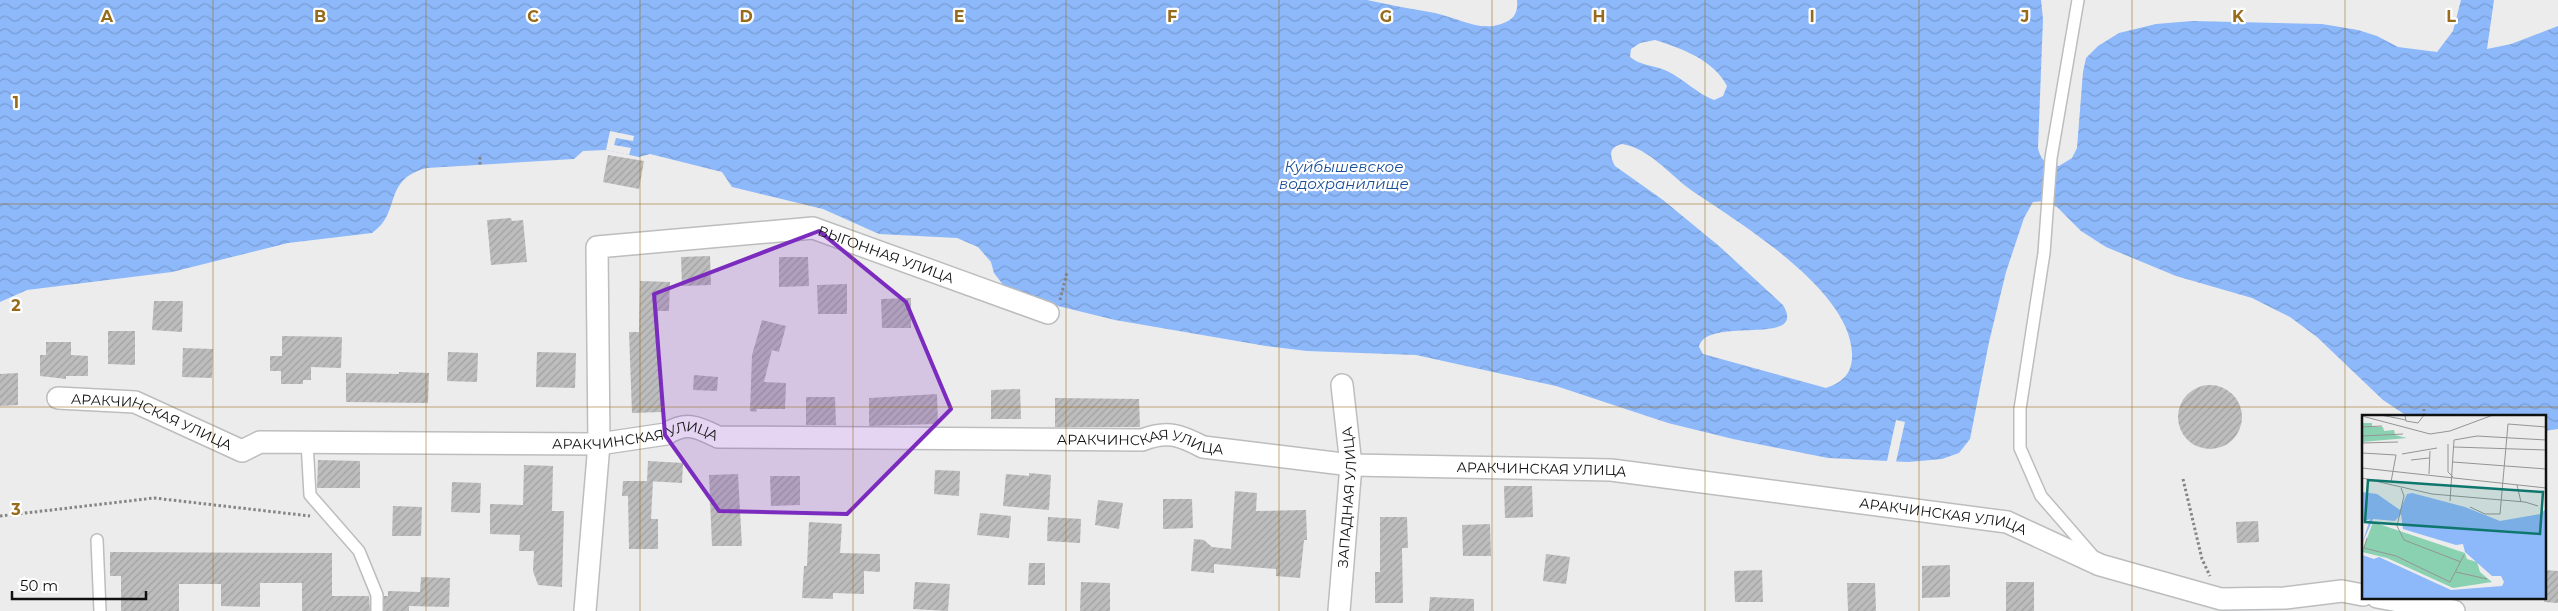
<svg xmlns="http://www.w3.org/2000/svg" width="2558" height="611" font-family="Montserrat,sans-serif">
<defs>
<pattern id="water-waves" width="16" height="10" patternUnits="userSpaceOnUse" patternTransform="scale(1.25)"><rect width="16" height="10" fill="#8db8fa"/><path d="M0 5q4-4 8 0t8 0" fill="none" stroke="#799dd5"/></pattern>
<pattern id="building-hatch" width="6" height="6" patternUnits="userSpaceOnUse" patternTransform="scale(1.25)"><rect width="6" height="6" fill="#bebdbd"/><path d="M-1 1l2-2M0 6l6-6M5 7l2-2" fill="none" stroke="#a2a1a1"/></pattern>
</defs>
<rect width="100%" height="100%" fill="#ececed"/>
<!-- water -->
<path fill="url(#water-waves)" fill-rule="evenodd" d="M0 0H1367C1389 5 1413 9 1435 13 1459 18 1482 34 1506 22 1516 18 1518 9 1517 0H2041L2043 19 2038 148C2041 161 2046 164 2059 166L2072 158 2077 148 2083 72 2086 58 2098 46 2119 33 2156 24 2192 21 2322 24 2358 30 2377 36 2398 47 2437 52 2453 31 2461 0H2494L2487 49 2511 44 2558 26V429L2544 431V416H2407L2383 400 2317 337 2290 317 2252 298 2176 276 2106 247 2081 231 2057 207 2043 201 2033 202 2024 218 2006 272 1989 342 1970 439 1959 453 1942 459 1908 462 1828 458 1733 439 1668 423 1556 386 1416 355 1307 351 1266 346 1115 320 1058 306 1004 286 994 273 991 262 978 247 957 238 879 234 823 209 732 187 722 172 650 154 639 157 606 150 583 151 574 159 427 168C382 179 402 213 372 233L288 243 172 272 27 290 0 302ZM1655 40C1681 48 1714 60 1727 86L1723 96 1714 100C1696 93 1684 79 1667 71 1654 65 1641 66 1630 57L1631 49 1640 43ZM1622 144C1649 148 1670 175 1691 190 1739 223 1849 288 1852 353 1853 372 1844 382 1826 388L1703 354 1699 347C1706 315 1809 348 1783 305L1719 246 1663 200 1615 166C1609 155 1609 147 1622 144Z"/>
<!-- pier -->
<path fill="#ececed" d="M610 131 634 136 633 141 616 138 614 145 631 148 629 155 606 150Z
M1896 420 1905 422 1896 462 1887 461Z"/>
<!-- building -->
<path fill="url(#building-hatch)" d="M608 155 644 161 639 189 603 182Z
M511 218 512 221 523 220 527 262 491 265 487 220Z
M710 256 711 285 682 286 681 257Z
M779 257H808L809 286 779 287Z
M640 281 670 282 669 311H658L662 412 632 413 629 332H639Z
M847 284V314H818L817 285Z
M911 298V328H882L881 299Z
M154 301H183L182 332 152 330Z
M762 320 786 326 779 352 772 350 764 382 786 383 785 409H757L756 412 750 411 752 355Z
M108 331H135V365L108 364Z
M282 336 342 337 341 368 311 367V380H303V384H281V371H270V356H282Z
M46 342H71V355L88 356V376H66V379L40 376V355H46Z
M183 348 213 349 212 378 182 377Z
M448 352 478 353 477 382 447 381Z
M537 352 576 353 575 388 536 387Z
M399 372 429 373 428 403 346 402V373L399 374Z
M18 373V405L0 406V374Z
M694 375 718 377 717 391 693 390Z
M2178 417a32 32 0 1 1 64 0a32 32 0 1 1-64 0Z
M1020 389 1021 419H991V390Z
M937 394 938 424 869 426V398Z
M806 397H835L836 425H806Z
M1055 398 1139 399 1140 427H1055Z
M318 460 360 461V488H317Z
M648 461 683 463 682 483 647 481Z
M524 465 553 466 552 511H564L562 587 538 585 533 571 534 551H519L520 535 490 534V504L523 505Z
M935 470 960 471 959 496 934 494Z
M1029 473 1051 475 1049 510 1003 506 1006 474 1029 476Z
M738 474 742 546H712L709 475Z
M770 476H800V505L771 506Z
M623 481H653L651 519H658V549H629L628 496H622Z
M452 482 481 483 480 513 451 512Z
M1504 486H1532L1533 517 1505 518Z
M1235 491 1257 493 1256 511 1306 510 1307 540H1304L1300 578 1276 576V569L1214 564V573L1191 571 1194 539 1204 540 1212 547 1231 549Z
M1163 499H1192L1193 528 1163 529Z
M1098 500 1123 503 1119 529 1095 525Z
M393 506 422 507 421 536H392Z
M980 513 1011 516 1009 538 977 535Z
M1048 517 1081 519 1080 543 1047 541Z
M1380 517H1407L1408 548H1402L1403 603H1375V572H1380Z
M2258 521 2259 542 2237 543 2236 522Z
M809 522 842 524 840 553 880 554V572L864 571V594L833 593V599L802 598 804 566H807Z
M1490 524 1491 556H1463L1462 525Z
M110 552 332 553V596H369L370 611H302V583H260V607L221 606V584H179V611H121V576H110Z
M1546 554 1570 557 1566 584 1543 581Z
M1029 563H1045V585H1028Z
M1950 565V597L1922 598V566Z
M1762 570 1763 602H1735L1734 571Z
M2544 570 2558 571V603L2544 602Z
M421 577 450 578 449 607 409 606V611H384V596H388V591L420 592Z
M915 582 950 584 948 611 913 609Z
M1081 582 1110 583V611H1080Z
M2006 582H2034V611H2006Z
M1847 583H1875L1876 611H1848Z
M1430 597 1474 599V611H1429Z"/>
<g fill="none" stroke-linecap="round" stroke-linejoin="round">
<!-- service casing -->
<g stroke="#bcbdbe" stroke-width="14">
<path id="service" d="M2078 0 2051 158 2044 253 2020 409V448L2041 496 2094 557
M307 442 310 495 359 551 377 595V611
M97 540 100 611"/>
</g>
<!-- minor casing -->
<g stroke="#bcbdbe" stroke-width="24">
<g id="minor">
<path id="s1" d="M58 398 135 402 242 451 260 442 599 444 666 434C687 421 698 427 718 437L1142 440C1167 430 1180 435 1203 447L1351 465 1611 470 2007 522 2100 565 2221 599 2285 598 2342 591 2363 595"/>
<path d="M2377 597 2454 611"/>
<path id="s2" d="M585 611 599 444 597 247 813 228 1048 313"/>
<path id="s3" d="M1339 611 1351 465 1342 385"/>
</g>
</g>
<!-- path -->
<path stroke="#858586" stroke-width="3" stroke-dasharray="2.5 2.5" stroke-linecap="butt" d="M480 157V166
M1060 300 1067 272
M2424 416V409
M2183 479 2202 559 2210 576
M0 516 154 498 310 516"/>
<!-- service -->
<use href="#service" stroke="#fff" stroke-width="11"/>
<!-- minor -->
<use href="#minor" stroke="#fff" stroke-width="21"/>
</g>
<!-- marked area -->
<path fill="#7b2cbf" fill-opacity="0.2" stroke="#7b2cbf" stroke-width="4" stroke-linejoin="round" d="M819 231 906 302 951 409 847 514 719 511 665 435 654 294Z"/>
<!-- grid -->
<path fill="none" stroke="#976b19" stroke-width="1" stroke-opacity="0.55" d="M213 0V611M426 0V611M640 0V611M853 0V611M1066 0V611M1279 0V611M1492 0V611M1705 0V611M1919 0V611M2132 0V611M2345 0V611M0 204H2558M0 407H2558"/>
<g text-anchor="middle" stroke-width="4.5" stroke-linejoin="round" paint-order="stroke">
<!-- street labels -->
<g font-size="14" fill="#101111" stroke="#fff">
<text dy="5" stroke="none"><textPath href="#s2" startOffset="659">ВЫГОННАЯ УЛИЦА</textPath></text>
<text dy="5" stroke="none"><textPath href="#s1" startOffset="98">АРАКЧИНСКАЯ УЛИЦА</textPath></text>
<text dy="5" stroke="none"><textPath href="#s1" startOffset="592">АРАКЧИНСКАЯ УЛИЦА</textPath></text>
<text dy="5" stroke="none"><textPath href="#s1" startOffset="1101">АРАКЧИНСКАЯ УЛИЦА</textPath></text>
<text dy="5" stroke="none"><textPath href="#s1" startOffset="1505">АРАКЧИНСКАЯ УЛИЦА</textPath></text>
<text dy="5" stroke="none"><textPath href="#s3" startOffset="114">ЗАПАДНАЯ УЛИЦА</textPath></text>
<text dy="5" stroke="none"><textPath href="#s1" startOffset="1910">АРАКЧИНСКАЯ УЛИЦА</textPath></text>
</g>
<!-- water labels -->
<g font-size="15" font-style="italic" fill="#194e9a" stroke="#fff">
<text x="1344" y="172">Куйбышевское<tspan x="1344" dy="17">водохранилище</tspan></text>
</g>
</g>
<!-- overview -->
<g transform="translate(2362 415)">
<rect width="184" height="184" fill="#ececed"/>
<path d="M0 8H10V12H21L22 16 32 15 33 20 45 23 0 27ZM11 107 103 138 105 144 115 147 118 157 130 167 91 173 25 143 0 137Z" fill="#8ad1b1"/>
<path d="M0 77 15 79 38 95 45 79 50 78 103 92 138 106 178 99 184 94V184H0V140L12 144 17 142 89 175 140 171 142 167 139 161H130L103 137 101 129 94 130 41 114 39 99 33 106 11 104 0 129 8 104 0 107Z" fill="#8db8fa"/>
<path fill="none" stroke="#949495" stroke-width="1" d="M19 0 44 5M43 0 44 6 56 8 62 0M0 1 68 19 88 16 131 0M0 12 20 11M0 21 41 19M0 28 36 27M86 29V57L91 62M92 32 184 35M0 38 34 40 29 67M40 39 75 33M49 45 67 43M91 47 184 54M0 53 184 73M67 59 68 36M0 63 70 79 163 87 176 91M155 70 159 87M39 73 42 81 35 111 42 125 99 147M88 86 92 25 115 21 184 25M108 92 123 99H138L146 9 184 12M5 123 2 133 34 141 88 167 102 140M94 157 125 164"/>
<path fill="#0f766e" fill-opacity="0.15" stroke="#0f766e" stroke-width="2.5" d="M6 65 181 77 178 119 3 107Z"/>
<rect width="184" height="184" fill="none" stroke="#101111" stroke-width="2.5"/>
</g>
<g font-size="16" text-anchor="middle" font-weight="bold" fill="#976b19" stroke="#fff" stroke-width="4.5" stroke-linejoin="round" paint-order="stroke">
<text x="107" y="22">A</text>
<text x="320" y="22">B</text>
<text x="533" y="22">C</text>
<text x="746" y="22">D</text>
<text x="959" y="22">E</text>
<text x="1172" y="22">F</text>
<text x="1386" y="22">G</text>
<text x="1599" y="22">H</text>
<text x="1812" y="22">I</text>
<text x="2025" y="22">J</text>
<text x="2238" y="22">K</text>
<text x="2451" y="22">L</text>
<text x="16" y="108">1</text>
<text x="16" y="311">2</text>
<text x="16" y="515">3</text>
</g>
<!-- scale -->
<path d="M12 591v8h134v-8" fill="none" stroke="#101111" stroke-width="2.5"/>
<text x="20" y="591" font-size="15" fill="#101111" stroke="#ffffff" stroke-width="4" paint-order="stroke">50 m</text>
</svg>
